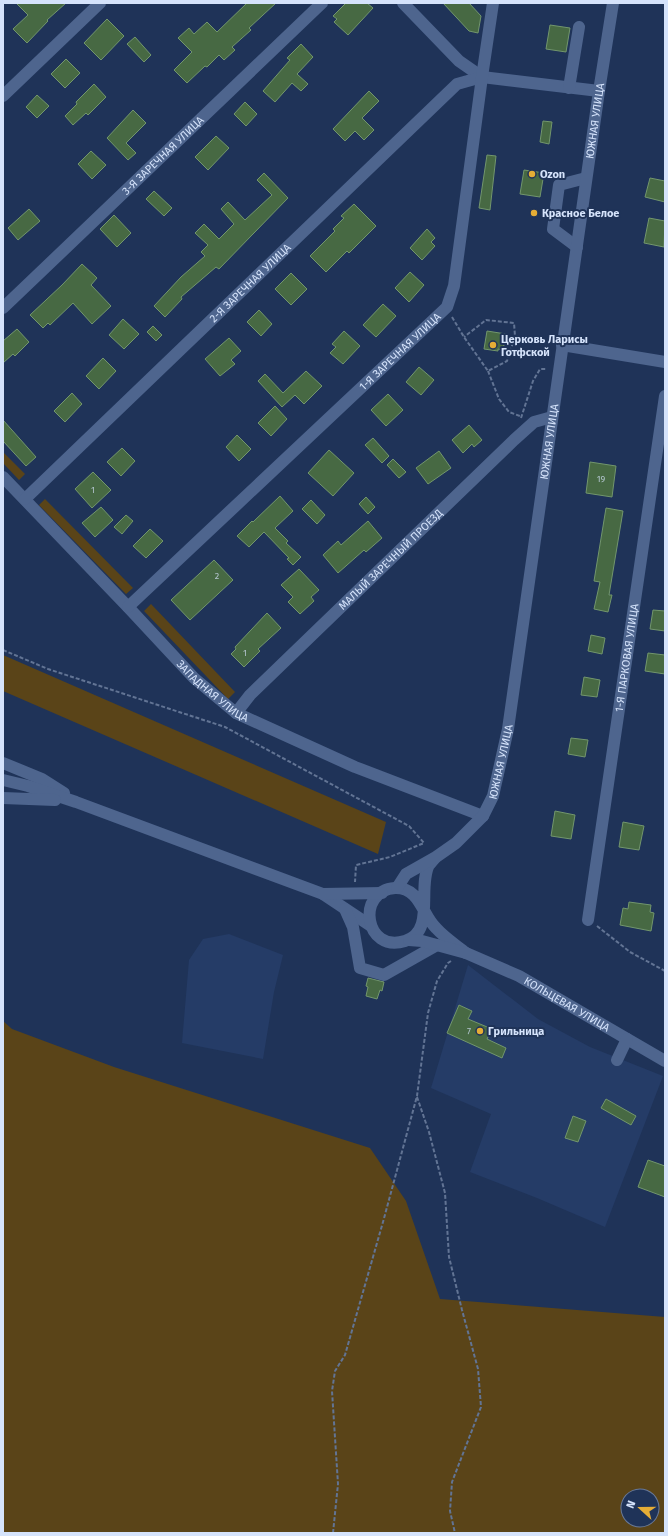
<svg xmlns="http://www.w3.org/2000/svg" width="668" height="1536" font-family="'Fira Sans',sans-serif">
<rect width="100%" height="100%" fill="#1f3358"/>
<!-- built -->
<path fill="#253c67" d="M229 934 283 955 274 992 263 1059 182 1043 189 960 203 939Z
M468 965 538 1019 590 1047 663 1076 605 1227 537 1198 470 1172 491 1114 431 1088Z"/>
<!-- green -->
<path fill="#5a4418" fill-rule="evenodd" d="M3 452 25 474 19 480 3 463Z
M45 499 133 588 126 594 39 505Z
M151 604 235 692 228 699 144 611Z
M3 655 386 822 378 854 3 691Z
M3 1021 12 1029 114 1067 370 1148 406 1201 440 1299 665 1317V1533H3ZM628 1496H652V1520H628Z"/>
<!-- building -->
<path fill="#476943" stroke="#72966d" d="M16 3H66L47 20 48 21 27 43 13 29 28 15Z
M247 3H276L249 28 251 30 232 47 235 50 224 60 219 55 207 67 205 66 187 83 174 70 192 52 178 38 189 28 194 34 207 22 217 32Z
M346 3H367L373 8 348 35 334 22 337 19 333 16Z
M443 3H469L481 16 478 33 469 31Z
M107 19 124 36 101 60 84 43Z
M550 25 570 28 566 52 546 49Z
M135 37 151 55 144 62 127 44Z
M301 44 313 57 297 74 308 84 301 91 292 83 275 102 263 91 290 60 287 58Z
M66 59 80 73 65 88 51 74Z
M94 84 106 97 88 115 86 113 73 125 65 116 77 104 76 102Z
M369 91 379 101 362 118 374 130 364 140 355 131 345 141 333 129Z
M37 95 49 106 37 118 26 107Z
M245 102 257 114 246 126 234 114Z
M133 110 146 123 126 143 136 153 128 160 107 138Z
M543 121 552 122 549 144 540 142Z
M216 136 229 148 208 170 195 157Z
M91 151 106 165 92 179 78 164Z
M487 155 496 156 490 210 479 208Z
M524 170 544 173 540 197 520 194Z
M264 173 288 198 219 269 216 267 181 297 182 299 165 317 154 306 181 277 205 256 201 252 208 245 195 233 204 224 219 239 234 224 221 209 228 202 245 220 272 195 257 180Z
M650 178 665 181V202L645 197Z
M154 191 172 208 164 216 146 199Z
M354 204 376 226 349 253 347 251 326 272 310 256 335 231 333 229 344 218 341 216Z
M29 209 40 221 18 240 8 228Z
M114 215 131 233 117 247 100 229Z
M649 218 665 221 664 247 644 243Z
M427 229 435 238 431 242 435 246 422 260 410 248Z
M82 264 97 278 91 285 111 306 92 324 73 303 50 325 48 323 43 328 30 315 62 285Z
M410 272 424 285 409 302 395 288Z
M291 273 307 289 291 305 275 289Z
M383 304 396 316 376 337 363 325Z
M259 310 272 324 261 336 247 322Z
M123 319 139 334 124 349 109 335Z
M153 326 162 335 156 341 147 332Z
M17 329 29 342 15 356 13 354 3 363V341Z
M344 331 360 346 343 364 330 353 336 347 332 344Z
M487 331 506 334 503 350 498 349V351L484 349Z
M229 338 241 351 231 360 235 364 220 376 205 359Z
M103 358 116 371 99 389 86 376Z
M419 367 434 380 421 395 406 382Z
M306 371 322 386 304 404 295 395 282 407 258 381 265 374 283 393Z
M72 393 82 404 65 422 54 411Z
M388 394 403 410 386 426 371 410Z
M275 406 287 419 271 436 258 423Z
M3 420 36 457 26 466 3 441Z
M469 425 482 440 474 447 472 444 463 453 452 440Z
M237 435 251 449 239 461 226 447Z
M373 438 389 456 382 463 365 445Z
M122 448 135 461 121 476 107 462Z
M329 450 354 473 333 496 308 473Z
M439 451 451 468 428 484 416 468Z
M393 459 406 472 399 478 387 465Z
M590 462 616 466 612 497 586 493Z
M93 472 111 490 92 508 75 489Z
M280 496 293 511 275 528 288 541 286 543 301 557 293 565 287 559 289 558 264 532 249 547 237 536 252 521 253 522Z
M366 497 375 507 368 514 359 504Z
M311 500 325 515 317 524 302 509Z
M101 507 113 520 95 537 82 523Z
M606 508 623 511 609 595H612L608 612 594 609 600 582 594 581Z
M126 515 133 521 122 534 114 527Z
M368 521 382 538 366 552 364 550 338 573 323 555 338 541 341 545Z
M150 529 163 541 146 558 133 546Z
M214 560 233 580 190 620 171 600Z
M299 569 319 590 311 597 314 601 300 614 288 602 293 597 281 585Z
M653 610 665 611V631L650 629Z
M267 613 281 628 258 649 260 651 244 667 231 654 236 649 235 647Z
M591 635 605 638 602 654 588 651Z
M648 653 665 655V674L645 671Z
M584 677 600 680 597 697 581 695Z
M571 738 588 740 585 757 568 754Z
M555 811 575 815 571 839 551 836Z
M623 822 644 826 639 850 619 847Z
M629 902 651 905 650 912 654 913 651 931 620 925 623 908 628 909Z
M368 978 384 982 382 991 380 990 377 999 366 996 368 987 366 986Z
M459 1005 472 1011 468 1019 492 1029 487 1039 506 1048 502 1058 447 1033Z
M606 1099 636 1116 631 1125 601 1108Z
M573 1116 586 1121 578 1142 565 1138Z
M648 1160 665 1166V1197L638 1187Z"/>
<g fill="none" stroke-linecap="round" stroke-linejoin="round">
<!-- path -->
<path stroke="#627494" stroke-width="2" stroke-dasharray="4 2" stroke-linecap="butt" d="M452 317 464 337 488 371 507 361 515 336 514 323 486 320 464 337
M488 371 499 399 509 412 520 416
M521 418 533 381 540 369H547
M3 650 48 669 225 727 409 826 424 843 390 857 356 865 355 882
M597 926 630 952 665 971
M417 1097 429 1132 445 1193 449 1257 462 1310 478 1369 481 1407 452 1482 450 1511 455 1533
M333 1533 338 1484 332 1391 335 1371 345 1355 383 1222 417 1096 428 1013 437 981 448 963 451 961"/>
<!-- minor -->
<g stroke="#4e658e" stroke-width="12">
<path d="M403 3 459 61 482 77 599 91"/>
<path d="M569 88 579 27"/>
<path d="M3 96 100 3"/>
<path d="M577 247 553 229 559 185 586 178"/>
<path id="s1" d="M3 308 322 3"/>
<path d="M562 345 665 362"/>
<path id="s2" d="M3 477 128 607 194 678 236 713 355 767 483 816"/>
<path id="s3" d="M25 499 457 84 482 77"/>
<path id="s4" d="M128 607 447 307 454 286 482 77 493 3"/>
<path id="s5" d="M236 713 250 695 514 440 534 422 552 417"/>
<path d="M3 763 42 779 64 793"/>
<path d="M3 780 28 786 76 802 323 894 371 926"/>
<path d="M3 798 55 800"/>
<path d="M435 858C433 860 431 863 429 865 417 887 436 932 405 941 365 954 355 891 395 888 420 887 422 915 436 928 445 938 456 945 466 953"/>
<path id="s6" d="M397 888 406 874 436 857 456 843 483 816 493 796 508 729 599 91 613 3"/>
<path d="M323 894 382 893"/>
<path d="M345 909 353 927 360 968 384 975 437 945"/>
<path id="s7" d="M588 920 665 396"/>
<path id="s8" d="M409 940 422 941 466 953 519 976 665 1061"/>
<path d="M617 1060 627 1039"/>
</g>
</g>
<!-- markers -->
<g fill="#e5ad36" stroke="#1f3358" stroke-width="1.5">
<circle cx="532" cy="174" r="4"/>
<circle cx="534" cy="213" r="4"/>
<circle cx="493" cy="345" r="4"/>
<circle cx="480" cy="1031" r="4"/>
</g>
<g text-anchor="middle" stroke-width="4" stroke-linejoin="round" paint-order="stroke">
<!-- number labels -->
<g font-size="9" fill="#b2c4cd">
<text x="601" y="482">19</text>
<text x="93" y="493">1</text>
<text x="217" y="579">2</text>
<text x="245" y="656">1</text>
<text x="469" y="1034">7</text>
</g>
<!-- street labels -->
<g font-size="11" fill="#d5e3fb" stroke="#1f3358">
<text dy="4" stroke="none"><textPath href="#s6" startOffset="819">ЮЖНАЯ УЛИЦА</textPath></text>
<text dy="4" stroke="none"><textPath href="#s1" startOffset="221">3-Я ЗАРЕЧНАЯ УЛИЦА</textPath></text>
<text dy="4" stroke="none"><textPath href="#s3" startOffset="312">2-Я ЗАРЕЧНАЯ УЛИЦА</textPath></text>
<text dy="4" stroke="none"><textPath href="#s4" startOffset="373">1-Я ЗАРЕЧНАЯ УЛИЦА</textPath></text>
<text dy="4" stroke="none"><textPath href="#s6" startOffset="495">ЮЖНАЯ УЛИЦА</textPath></text>
<text dy="4" stroke="none"><textPath href="#s5" startOffset="218">МАЛЫЙ ЗАРЕЧНЫЙ ПРОЕЗД</textPath></text>
<text dy="4" stroke="none"><textPath href="#s7" startOffset="265">1-Я ПАРКОВАЯ УЛИЦА</textPath></text>
<text dy="4" stroke="none"><textPath href="#s2" startOffset="300">ЗАПАДНАЯ УЛИЦА</textPath></text>
<text dy="4" stroke="none"><textPath href="#s6" startOffset="171">ЮЖНАЯ УЛИЦА</textPath></text>
<text dy="4" stroke="none"><textPath href="#s8" startOffset="172">КОЛЬЦЕВАЯ УЛИЦА</textPath></text>
</g>
<!-- poi labels -->
<g font-size="11" font-weight="bold" fill="#d5e3fb" stroke="#1f3358" text-anchor="start">
<text x="540" y="178">Ozon</text>
<text x="542" y="217">Красное Белое</text>
<text x="501" y="343">Церковь Ларисы<tspan x="501" dy="13">Готфской</tspan></text>
<text x="488" y="1035">Грильница</text>
</g>
</g>
<!-- border -->
<rect width="668" height="1536" fill="none" stroke="#d5e3fb" stroke-width="8"/>
<!-- north arrow -->
<g transform="translate(640 1508) rotate(291)"><circle r="19" fill="#1f3358" stroke="#687999"/>
<path d="M0-3L7 15L0 10L-7 15Z" fill="#e5ad36"/>
<text y="-6" font-size="11" font-weight="bold" text-anchor="middle" fill="#d5e3fb">N</text>
</g>
</svg>
